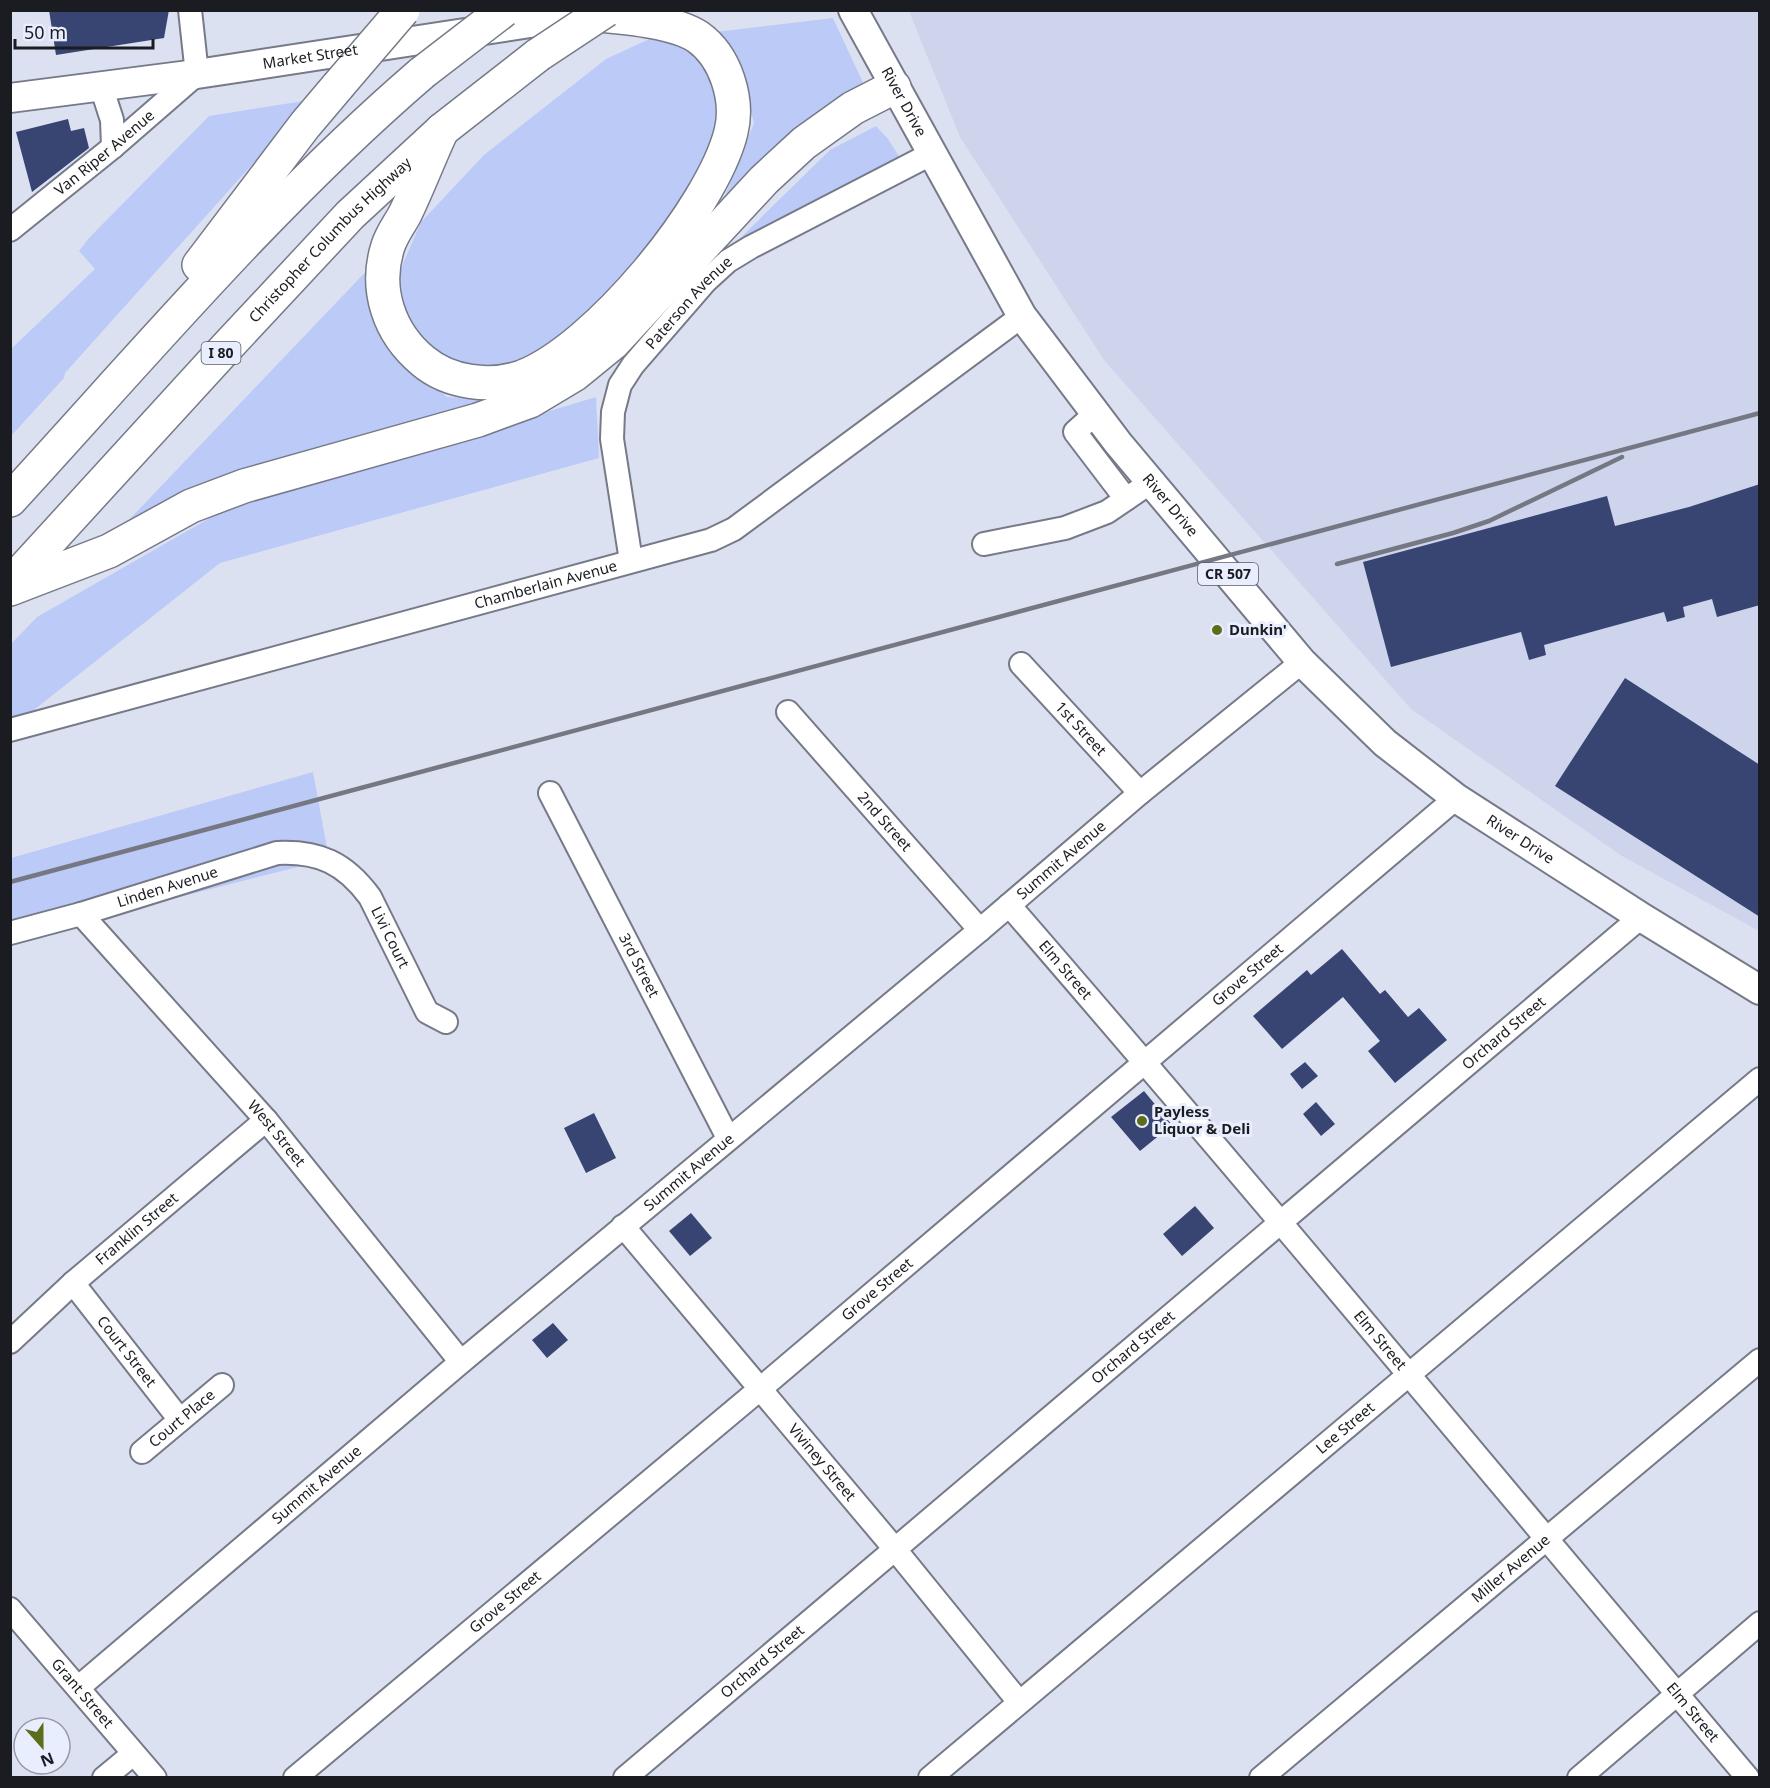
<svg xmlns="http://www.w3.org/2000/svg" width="1770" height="1788" font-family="'Noto Sans',sans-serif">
<rect width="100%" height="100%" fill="#dce1f1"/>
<!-- built -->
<path fill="#cdd4eb" d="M909 11H1759V931L1622 856 1411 709 1104 360 960 137Z"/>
<!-- green -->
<path fill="#bccaf8" d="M833 18 865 87 719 211 754 123 733 49 716 32Z
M658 35 693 49 717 88 714 140 670 226 552 352 498 375 446 367 408 329 399 273 421 222 484 155 606 59Z
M310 100 65 373 64 378 11 436V349L95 269 79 251 88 239 209 116Z
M876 126 888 139 900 158 732 246 830 150Z
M375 262 390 345 447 397 515 400 125 524Z
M596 397 599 458 220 563 11 728 10 645 37 617 229 507Z
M313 772 329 859 11 940V858Z"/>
<!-- building -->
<path fill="#384573" d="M49 10H169L164 38 56 55Z
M68 119 71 131 84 128 89 148 32 192 16 132Z
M1760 484V605L1717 617 1712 599 1683 607 1685 617 1667 622 1664 612 1544 645 1546 655 1529 660 1521 632 1391 667 1363 562 1607 496 1615 526 1689 507Z
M1625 678 1760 765V917L1555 786Z
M1342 949 1380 994 1385 990 1408 1017 1419 1008 1447 1040 1395 1083 1368 1051 1380 1041 1343 997 1282 1049 1253 1016 1307 970 1311 975Z
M1305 1062 1318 1076 1302 1089 1290 1074Z
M1144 1091 1172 1125 1140 1151 1111 1117Z
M1316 1102 1335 1124 1321 1136 1303 1114Z
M594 1113 616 1158 586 1173 564 1128Z
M1195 1206 1214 1228 1182 1256 1163 1234Z
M691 1213 712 1238 690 1256 669 1231Z
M553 1323 568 1340 547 1358 532 1340Z"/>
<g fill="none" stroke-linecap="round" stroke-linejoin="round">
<!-- minor casing -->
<g stroke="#767a88" stroke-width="26">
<g id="minor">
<path d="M101 86 112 120 113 147"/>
<path id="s1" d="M10 230 113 147 197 74 190 10"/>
<path d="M1095 414 1075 432 1126 499"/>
<path d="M984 544 1065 528 1107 512 1151 482"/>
<path id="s2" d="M631 561 612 439 613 412 620 385 633 365 705 282 728 261 751 247 931 154"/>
<path id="s3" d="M1021 664 1140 793"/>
<path id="s4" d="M788 712 980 930"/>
<path id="s5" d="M10 730 711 540 734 529 1022 316"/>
<path id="s6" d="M550 793 728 1138"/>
<path id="s7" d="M1009 905C1259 1193 1502 1487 1748 1778"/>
<path id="s8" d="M81 914 266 1120 461 1362"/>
<path id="s9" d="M10 933 81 914 277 853C319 851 345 863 370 897L427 1012 446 1022"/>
<path id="s10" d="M623 1226 894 1548 1019 1702"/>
<path id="s11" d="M73 1283 180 1420"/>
<path id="s12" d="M10 1342 73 1283 266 1120"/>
<path id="s13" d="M142 1452 222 1385"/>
<path id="s14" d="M10 1609 155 1778"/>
<path id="s15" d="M79 1687 461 1362 980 930 1140 793 1302 662"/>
<path d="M104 1778 133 1754"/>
<path id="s16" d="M295 1778 760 1389 1456 798"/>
<path id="s17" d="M625 1778 1641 917"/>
<path id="s18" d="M930 1778 1760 1079"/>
<path id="s19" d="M1261 1778 1760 1360"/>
<path d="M1579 1778 1760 1623"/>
</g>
</g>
<!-- major casing -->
<g stroke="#767a88" stroke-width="32">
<g id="major">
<path id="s20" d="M853 10 1022 316 1118 443 1302 662 1385 743 1456 798 1641 917 1760 990"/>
<path id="s21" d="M10 98 197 74 602 12"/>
</g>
</g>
<!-- highway casing -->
<g stroke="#767a88" stroke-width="36">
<g id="highway">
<path d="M442 130C429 158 418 187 405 214 399 225 392 234 388 246 374 289 389 333 423 361 449 383 490 388 522 377 596 349 712 208 731 132 739 100 726 57 698 37 673 20 618 17 587 14"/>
<path d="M199 265 305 125 338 86"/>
<path d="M10 500C144 354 272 202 422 73"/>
<path id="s22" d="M10 584 224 350 350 215 442 130 538 55"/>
<path d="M10 589 109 551 191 506 244 486 478 420 530 401 575 374 613 343 764 180 804 143 853 108 894 87"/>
</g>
</g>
<!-- minor -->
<use href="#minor" stroke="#fff" stroke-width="22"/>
<!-- major -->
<use href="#major" stroke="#fff" stroke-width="28"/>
<!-- highway -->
<use href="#highway" stroke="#fff" stroke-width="33"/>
<!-- rail -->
<path stroke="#757882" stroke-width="4.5" d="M1337 564 1453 533 1489 521 1622 457
M10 882 1760 413"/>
<!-- highway-bridge casing -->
<g stroke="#767a88" stroke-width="36" stroke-linecap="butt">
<path id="highway-bridge" d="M538 55 606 10
M422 73 504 10
M338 86 403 10"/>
</g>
<!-- highway-bridge -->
<use href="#highway-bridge" stroke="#fff" stroke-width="33"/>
</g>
<!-- markers -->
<g fill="#5c6e1b" stroke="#e9eefe" stroke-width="2">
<circle cx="1217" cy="630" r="6"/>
<circle cx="1142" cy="1121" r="6"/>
</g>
<g text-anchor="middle" stroke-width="6" stroke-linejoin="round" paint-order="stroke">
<!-- shield labels -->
<g fill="#e9eefe" stroke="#585b63" stroke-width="1.5">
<rect x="201.5" y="342" width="39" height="22" rx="4.5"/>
<rect x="1198" y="563" width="60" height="22" rx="4.5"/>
</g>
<g font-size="14" font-weight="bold" fill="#1a1c21">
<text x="221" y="358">I 80</text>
<text x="1228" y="579">CR 507</text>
</g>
<!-- street labels -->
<g font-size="15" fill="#1a1c21" stroke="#e9eefe">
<text dy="5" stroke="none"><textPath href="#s21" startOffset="303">Market Street</textPath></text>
<text dy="5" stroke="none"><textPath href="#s20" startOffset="105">River Drive</textPath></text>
<text dy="5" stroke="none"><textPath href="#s1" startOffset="122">Van Riper Avenue</textPath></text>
<text dy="5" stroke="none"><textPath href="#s22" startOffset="470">Christopher Columbus Highway</textPath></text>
<text dy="5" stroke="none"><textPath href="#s2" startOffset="286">Paterson Avenue</textPath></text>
<text dy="5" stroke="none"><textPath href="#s20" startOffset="590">River Drive</textPath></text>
<text dy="5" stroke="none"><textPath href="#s5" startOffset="555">Chamberlain Avenue</textPath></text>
<text dy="5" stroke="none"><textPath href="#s3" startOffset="88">1st Street</textPath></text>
<text dy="5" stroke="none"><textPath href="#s4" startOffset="146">2nd Street</textPath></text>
<text dy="5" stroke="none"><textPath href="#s20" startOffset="1077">River Drive</textPath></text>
<text dy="5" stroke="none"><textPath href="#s15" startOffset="1284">Summit Avenue</textPath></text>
<text dy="5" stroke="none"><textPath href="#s9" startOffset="164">Linden Avenue</textPath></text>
<text dy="5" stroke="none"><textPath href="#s9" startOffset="432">Livi Court</textPath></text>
<text dy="5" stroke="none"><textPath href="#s6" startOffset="194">3rd Street</textPath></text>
<text dy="5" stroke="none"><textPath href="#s7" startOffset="86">Elm Street</textPath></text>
<text dy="5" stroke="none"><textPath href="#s16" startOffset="1246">Grove Street</textPath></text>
<text dy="5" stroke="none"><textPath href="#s17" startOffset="1152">Orchard Street</textPath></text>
<text dy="5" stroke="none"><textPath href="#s8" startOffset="294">West Street</textPath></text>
<text dy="5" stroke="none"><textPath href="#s15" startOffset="798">Summit Avenue</textPath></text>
<text dy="5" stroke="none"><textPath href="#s12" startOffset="170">Franklin Street</textPath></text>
<text dy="5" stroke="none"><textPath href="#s16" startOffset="760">Grove Street</textPath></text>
<text dy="5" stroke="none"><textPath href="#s7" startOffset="572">Elm Street</textPath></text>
<text dy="5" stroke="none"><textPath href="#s17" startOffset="666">Orchard Street</textPath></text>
<text dy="5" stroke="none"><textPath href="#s11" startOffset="87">Court Street</textPath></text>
<text dy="5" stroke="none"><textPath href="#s13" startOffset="52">Court Place</textPath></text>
<text dy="5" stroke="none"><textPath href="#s18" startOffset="543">Lee Street</textPath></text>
<text dy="5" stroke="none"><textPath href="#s10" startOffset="309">Viviney Street</textPath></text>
<text dy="5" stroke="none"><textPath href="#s15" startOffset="312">Summit Avenue</textPath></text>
<text dy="5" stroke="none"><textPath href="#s19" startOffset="326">Miller Avenue</textPath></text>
<text dy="5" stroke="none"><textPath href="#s16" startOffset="274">Grove Street</textPath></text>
<text dy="5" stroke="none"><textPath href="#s17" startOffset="180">Orchard Street</textPath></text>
<text dy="5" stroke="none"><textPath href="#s14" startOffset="111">Grant Street</textPath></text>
<text dy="5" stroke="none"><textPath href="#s7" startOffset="1058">Elm Street</textPath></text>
</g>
<!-- poi labels -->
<g font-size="15" font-weight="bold" fill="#1a1c21" stroke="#e9eefe" text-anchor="start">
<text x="1229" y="635">Dunkin'</text>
<text x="1154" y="1117">Payless<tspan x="1154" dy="17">Liquor &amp; Deli</tspan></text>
</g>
</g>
<!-- border -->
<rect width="1770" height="1788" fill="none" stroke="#1a1c21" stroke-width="24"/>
<!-- north arrow -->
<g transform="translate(42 1746) rotate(159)"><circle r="28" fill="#e9eefe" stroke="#969aa6" stroke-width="1.5"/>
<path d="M0-4.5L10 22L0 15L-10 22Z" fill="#5c6e1b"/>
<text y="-9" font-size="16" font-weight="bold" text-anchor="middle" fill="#1a1c21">N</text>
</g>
<!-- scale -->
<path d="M15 39v9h138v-9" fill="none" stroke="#1a1c21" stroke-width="3"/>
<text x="24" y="39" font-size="18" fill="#1a1c21" stroke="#e9eefe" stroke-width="4.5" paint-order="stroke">50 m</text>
</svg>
